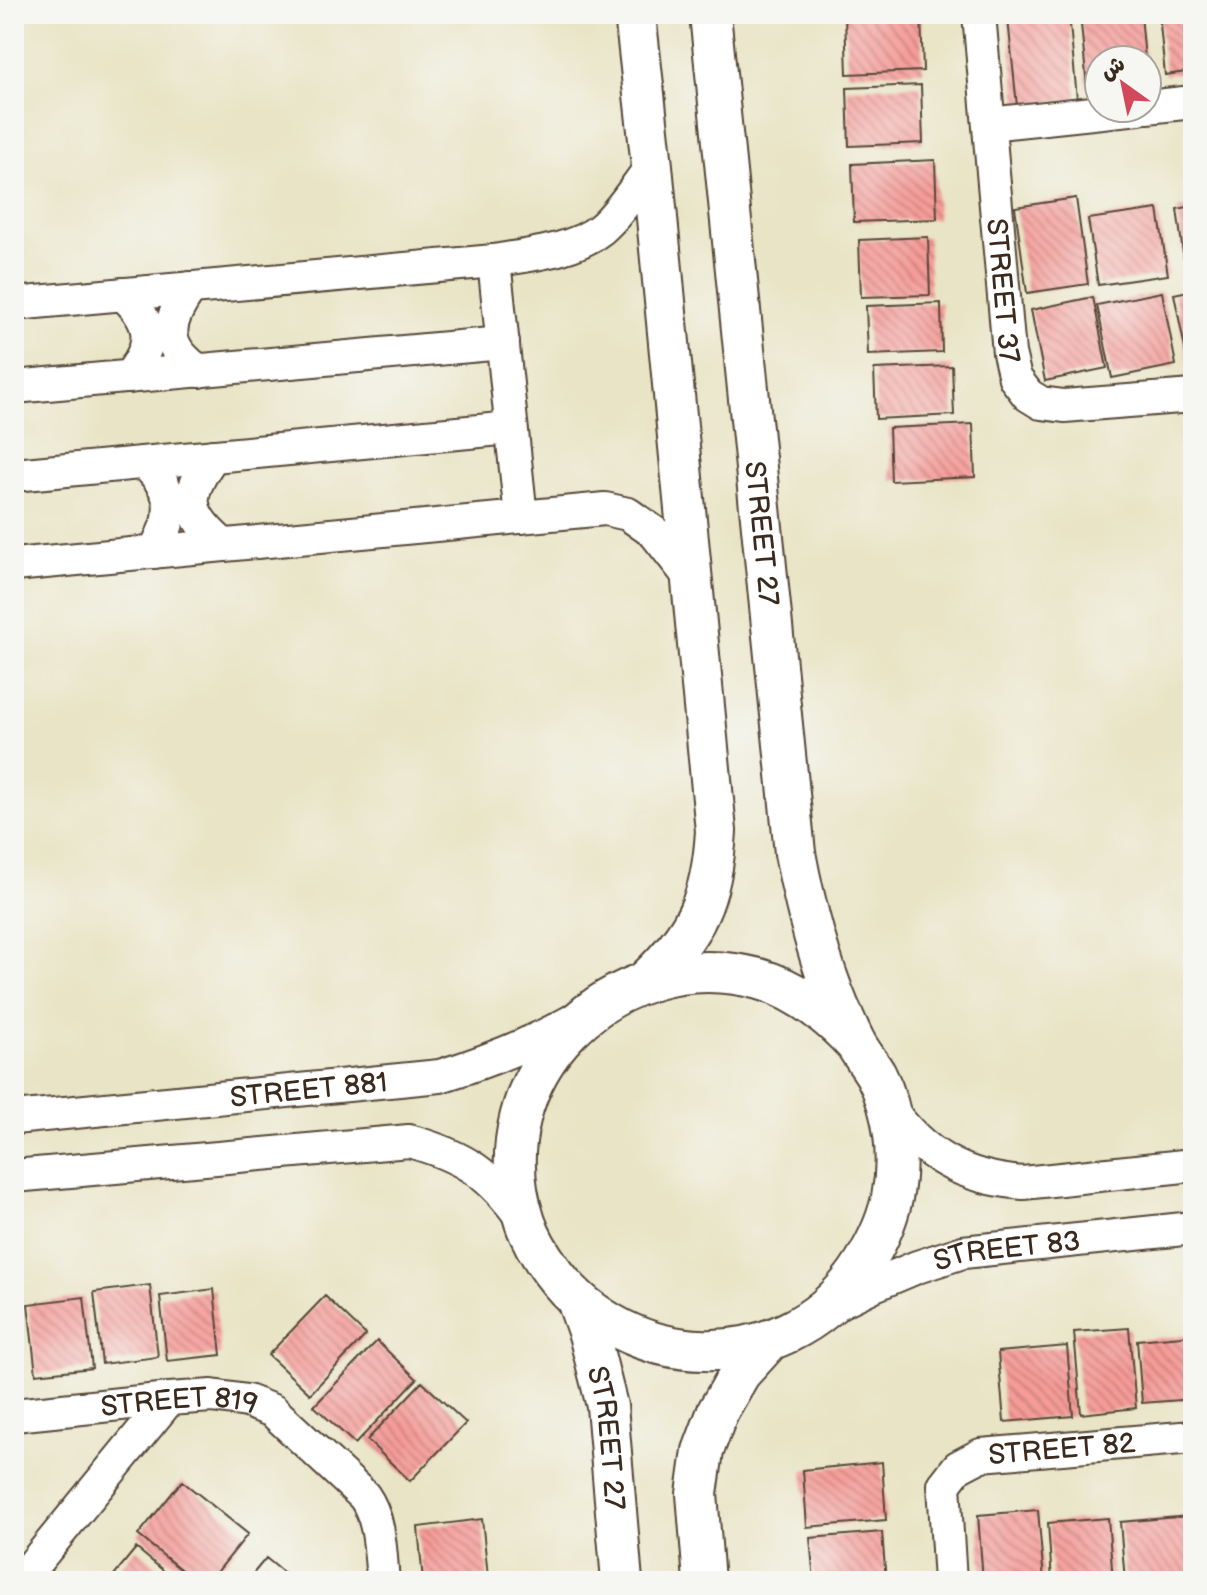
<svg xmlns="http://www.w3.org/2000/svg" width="1207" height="1595" font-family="'Balsamiq Sans','Playpen Sans Arabic',sans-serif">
<defs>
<pattern id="building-back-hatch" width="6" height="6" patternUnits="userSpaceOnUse" patternTransform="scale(2)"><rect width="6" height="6" fill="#f59b98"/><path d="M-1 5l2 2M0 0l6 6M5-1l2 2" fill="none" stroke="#c87f7b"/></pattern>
</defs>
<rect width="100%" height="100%" fill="#f6f6f2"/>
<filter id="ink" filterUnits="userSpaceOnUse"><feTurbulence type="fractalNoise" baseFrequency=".0125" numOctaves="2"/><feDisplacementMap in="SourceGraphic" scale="16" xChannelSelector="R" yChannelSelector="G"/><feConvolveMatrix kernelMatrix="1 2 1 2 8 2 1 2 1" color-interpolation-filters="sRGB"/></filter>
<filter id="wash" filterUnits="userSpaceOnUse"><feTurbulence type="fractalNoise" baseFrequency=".006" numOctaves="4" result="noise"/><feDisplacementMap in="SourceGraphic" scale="32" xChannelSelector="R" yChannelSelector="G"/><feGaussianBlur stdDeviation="1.8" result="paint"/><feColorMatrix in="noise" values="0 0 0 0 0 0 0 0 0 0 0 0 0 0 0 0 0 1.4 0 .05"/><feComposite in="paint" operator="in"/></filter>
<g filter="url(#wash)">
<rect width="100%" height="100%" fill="#e9e4c5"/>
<g id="blocks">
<!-- building -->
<path fill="url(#building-back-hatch)" d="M921 14 923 71 847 74 845 16Z
M1057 14H1069L1077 99 1017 106 1008 19Z
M1080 14H1141L1145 60H1099V84L1087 86Z
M1159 14H1193V71L1165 75Z
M921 85 923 143 849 146 847 88Z
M935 160 937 219 854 222 852 164Z
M1076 198 1088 284 1027 293 1015 207Z
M1193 206V282H1187L1177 209Z
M1158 209 1168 275 1098 285 1088 219Z
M928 237 930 295 861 297 859 240Z
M1193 290V362L1188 363 1174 294Z
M1162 292 1176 365 1112 378 1097 305Z
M1093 297 1107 368 1045 381 1031 310Z
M941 303 942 352 868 355 866 306Z
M952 366 954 415 876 419 874 369Z
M973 424 975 477 891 481 889 428Z
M150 1285 158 1357 102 1364 94 1292Z
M214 1289 221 1355 167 1361 160 1296Z
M325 1296 366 1335 310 1394 268 1355Z
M84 1297 92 1368 36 1374 28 1304Z
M14 1322H16L22 1375 14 1376Z
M1129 1328 1136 1408 1081 1414 1074 1332Z
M1193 1335V1399L1142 1403 1137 1340Z
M377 1341 417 1379 355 1444 314 1406Z
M1067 1346 1073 1416 1004 1422 998 1352Z
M422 1382 466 1423 410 1481 367 1440Z
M882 1462 886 1520 807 1527 803 1470Z
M182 1481 248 1534 210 1581H195L138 1535Z
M1038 1510 1044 1581H983L978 1515Z
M1189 1516 1193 1581H1125L1120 1522Z
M1108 1518 1113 1581H1052L1048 1523Z
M482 1519 488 1576 446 1581H423L418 1527Z
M882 1532 886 1581H814L810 1538Z
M136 1548 176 1581H109Z
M266 1558 294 1581H247Z"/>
</g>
</g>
<g filter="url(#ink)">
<use href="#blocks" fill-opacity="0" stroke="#554637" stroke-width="2"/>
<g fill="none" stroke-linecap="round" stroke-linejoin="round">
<!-- minor casing -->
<g stroke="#554637" stroke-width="36">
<g id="minor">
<path id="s1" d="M979 14 1009 353 1015 378 1028 395 1041 403 1064 406 1193 396"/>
<path d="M1147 107 1193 102"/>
<path d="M989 124 1139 108"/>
<path d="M494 261 521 517"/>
<path d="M191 288C166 323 161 344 199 371"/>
<path d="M123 294C154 323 155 343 129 377"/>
<path d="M14 304 494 261C527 255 574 251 601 229 621 212 636 186 652 166"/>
<path d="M14 387 503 343"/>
<path d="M213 456C184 497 185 512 223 545"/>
<path d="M145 463C178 496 175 513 154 552"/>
<path d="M14 475 511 428"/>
<path d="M14 565 605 509 628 514 655 533 692 580"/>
<path d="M888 1106C923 1156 963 1178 1023 1183L1193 1165"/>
<path id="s2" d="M14 1118 440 1076C488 1061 532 1044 576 1019"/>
<path d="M14 1176 409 1141C464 1156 491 1174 524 1221"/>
<path id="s3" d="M835 1304 872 1286 917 1267 963 1252 1193 1228"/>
<path id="s4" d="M14 1415 169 1399 212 1396 247 1401 273 1411 364 1496C381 1520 380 1552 383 1581"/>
<path d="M20 1581 169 1399"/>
<path id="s5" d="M950 1581 944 1485 958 1467 981 1455 1193 1437"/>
</g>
</g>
<!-- major casing -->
<g stroke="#554637" stroke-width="44">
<g id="major">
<path d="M635 14 652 166 716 831C712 899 696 933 647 980"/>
<path id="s6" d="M710 14 795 853C805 906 818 958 839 1008 845 1020 850 1034 857 1046 863 1056 870 1065 876 1075 895 1112 900 1158 892 1198 886 1225 873 1251 857 1274 782 1379 627 1373 552 1271 541 1256 531 1240 525 1222 476 1077 613 939 759 979 798 990 829 1015 856 1044"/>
<path id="s7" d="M577 1300 589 1334 607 1406 622 1581"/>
<path d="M704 1581 697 1494 703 1451 718 1411 740 1373 769 1341"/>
</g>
</g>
<!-- minor -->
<use href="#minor" stroke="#fff" stroke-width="32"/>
<!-- major -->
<use href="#major" stroke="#fff" stroke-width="40"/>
</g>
</g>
<g text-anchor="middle" stroke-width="7" stroke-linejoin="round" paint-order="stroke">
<!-- street labels -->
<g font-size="28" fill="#3b2a1e" stroke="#f6f6f2">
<text dy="10" stroke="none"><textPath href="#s1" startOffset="278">STREET 37</textPath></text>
<text dy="10" stroke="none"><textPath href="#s6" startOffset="522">STREET 27</textPath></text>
<text dy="10" stroke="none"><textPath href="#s2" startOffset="296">STREET 881</textPath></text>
<text dy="10" stroke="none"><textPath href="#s3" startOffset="182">STREET 83</textPath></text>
<text dy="10" stroke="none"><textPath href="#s4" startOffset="166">STREET 819</textPath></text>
<text dy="10" stroke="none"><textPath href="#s7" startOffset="142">STREET 27</textPath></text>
<text dy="10" stroke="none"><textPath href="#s5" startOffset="226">STREET 82</textPath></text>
</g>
</g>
<!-- margin -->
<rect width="1207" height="1595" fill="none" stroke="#f6f6f2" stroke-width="48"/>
<!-- north arrow -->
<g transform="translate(1123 84) rotate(327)"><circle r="38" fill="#f6f6f2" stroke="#aba49d" stroke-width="2"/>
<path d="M0-6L14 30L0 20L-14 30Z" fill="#d1495b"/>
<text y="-12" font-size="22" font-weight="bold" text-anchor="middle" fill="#3b2a1e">ش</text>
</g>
</svg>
